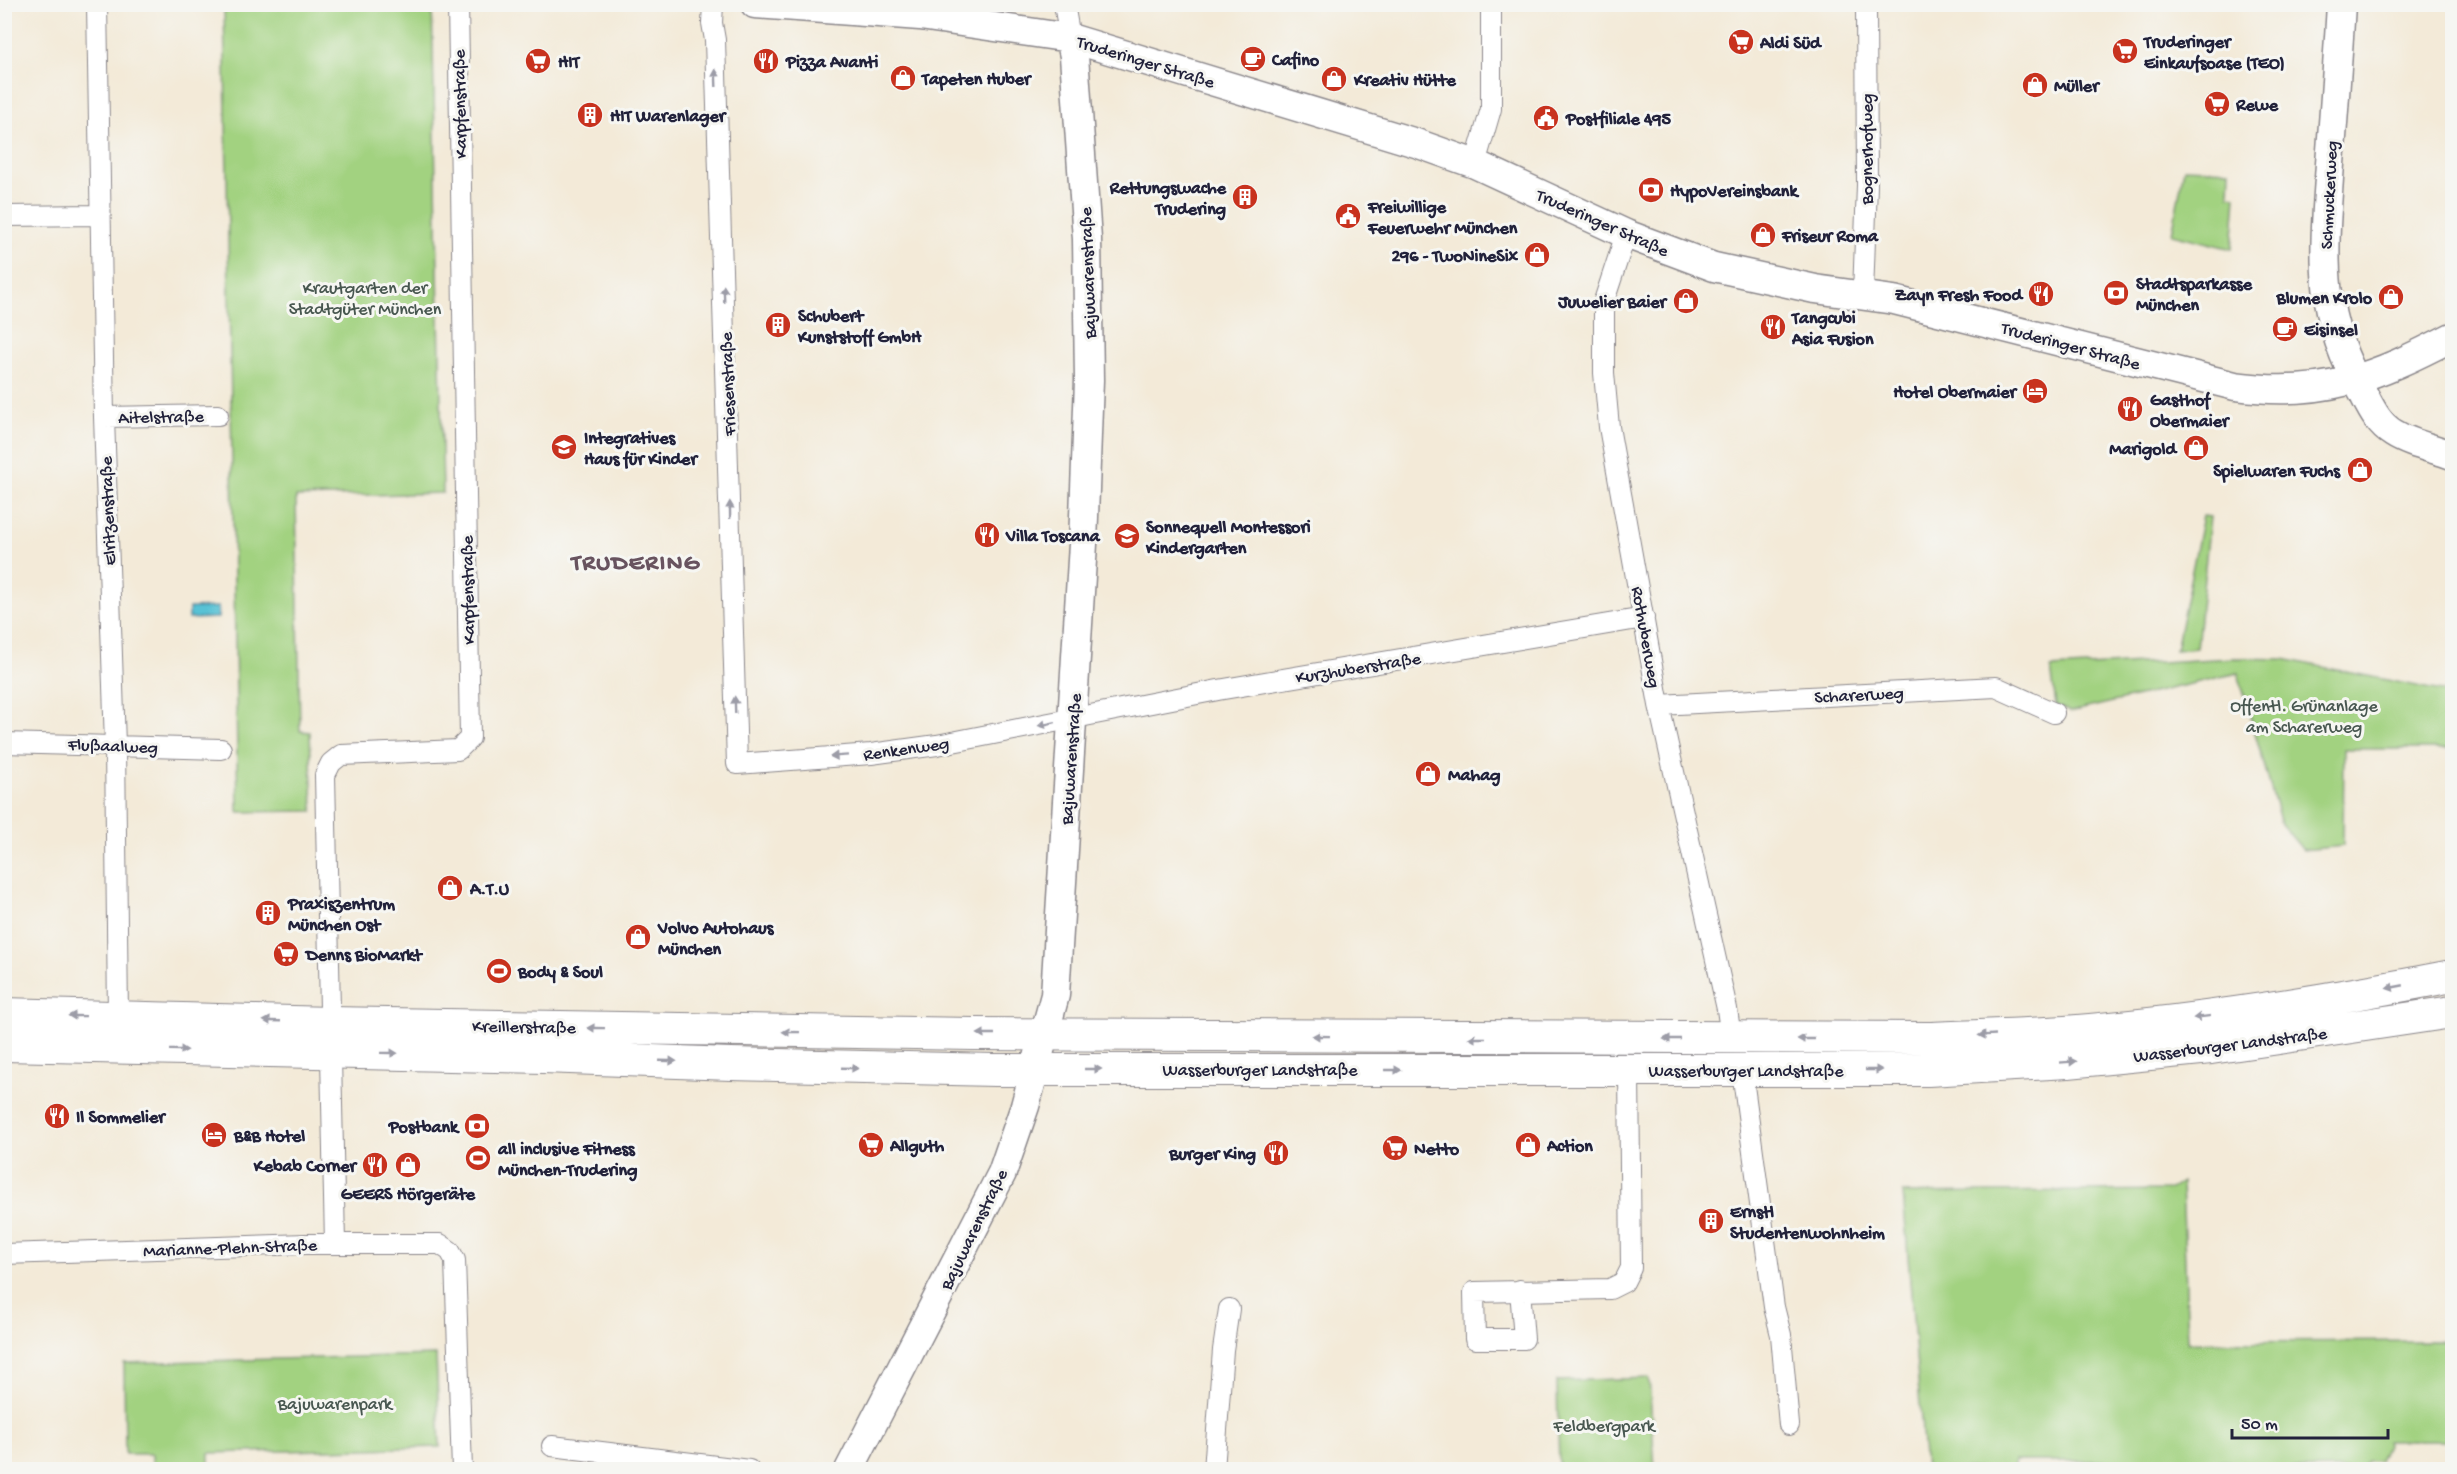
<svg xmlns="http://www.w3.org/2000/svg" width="2457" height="1474" font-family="'Gochi Hand',sans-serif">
<rect width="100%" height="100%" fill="#f6f6f2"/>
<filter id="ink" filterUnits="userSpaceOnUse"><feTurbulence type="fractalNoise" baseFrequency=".0167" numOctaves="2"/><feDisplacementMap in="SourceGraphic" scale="12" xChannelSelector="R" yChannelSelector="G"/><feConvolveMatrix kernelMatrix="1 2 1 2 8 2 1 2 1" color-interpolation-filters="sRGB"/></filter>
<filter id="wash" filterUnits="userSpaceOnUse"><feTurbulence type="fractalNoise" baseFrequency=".008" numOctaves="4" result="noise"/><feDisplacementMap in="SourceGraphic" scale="24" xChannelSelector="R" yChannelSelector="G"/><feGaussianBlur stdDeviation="1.35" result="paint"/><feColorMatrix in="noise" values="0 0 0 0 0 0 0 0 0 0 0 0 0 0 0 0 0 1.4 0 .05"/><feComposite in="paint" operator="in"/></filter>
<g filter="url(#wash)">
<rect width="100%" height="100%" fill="#f3ead8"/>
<!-- green -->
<path fill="#a2d280" stroke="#627a5e" stroke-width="1.5" d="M224 5H432L443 493 296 497 300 731 310 732 313 811 238 812Z
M2184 168 2230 170 2229 195 2236 196 2232 249 2172 234Z
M2203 516 2210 517 2197 648 2176 650Z
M2234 658 2283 659 2452 693V749H2344L2343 846 2303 850 2281 824 2238 673 2070 712 2056 705 2051 668Z
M2182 1182 2188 1342 2452 1341V1441H2385L2386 1445 2379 1461H2367L2358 1469 2266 1470 2263 1466 2238 1470 2228 1461 2144 1460 2138 1470 2111 1469 2105 1461H2014V1469H1925L1903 1193 2170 1190Z
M436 1355 440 1447 209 1453V1470L152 1469V1454H125L124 1363Z
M1649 1378 1655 1469H1559L1557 1381Z"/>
<!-- water -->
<path fill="#59c2d5" stroke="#3e7288" stroke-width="1.5" d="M218 607V618L189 619V608Z"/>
</g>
<g filter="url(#ink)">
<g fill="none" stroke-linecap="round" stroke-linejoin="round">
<!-- street casing -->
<g stroke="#8a868a" stroke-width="22">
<path id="street" d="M97 4 104 417 115 745 118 1017
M713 4 712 23 715 40 737 764 871 754 937 745 1218 690 1644 618
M1064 4 1070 38
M1475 164 1491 109V4
M4 216 100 215
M1626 234 1604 301V373L1609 427 1659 705 1727 1009 1731 1038
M1863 294 1867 185 1866 4
M104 417 218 415
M1659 705 1996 687 2054 713
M4 743 221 749
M1742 1071 1774 1307 1781 1335 1789 1425
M335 1244 325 775 331 763 341 755 458 750 470 738 458 4
M4 1254 306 1244H440L450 1251 455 1260 462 1470
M1520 1290 1524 1339H1475L1474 1292 1610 1289 1624 1282 1631 1268 1629 1070
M552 1446 749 1470
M1214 1470 1223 1350 1229 1309"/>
</g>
<!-- secondary casing -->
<g stroke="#8a868a" stroke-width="31">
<path id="secondary" d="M755 4 920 16 1070 38 1416 143 1475 164 1626 234 1714 267 1815 289 1894 300 2235 386C2324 398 2375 377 2452 337
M2341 4C2338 58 2334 111 2330 164 2324 252 2316 313 2363 393 2371 408 2378 424 2393 433 2410 444 2433 448 2452 455
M849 1470 1002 1173 1025 1106 1055 995 1083 544 1089 380 1087 239 1074 56 1070 38"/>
</g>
<!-- primary casing -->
<g stroke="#8a868a" stroke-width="34">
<path id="primary" d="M4 1014 330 1023 973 1034 1928 1038C1973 1036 2019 1035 2065 1032 2195 1022 2324 1001 2452 976
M4 1045 543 1057 731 1064 995 1070H1928L2068 1062 2211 1048 2452 1012"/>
</g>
<!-- street -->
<use href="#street" stroke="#fff" stroke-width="20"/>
<!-- secondary -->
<use href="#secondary" stroke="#fff" stroke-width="28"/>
<!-- primary -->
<use href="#primary" stroke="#fff" stroke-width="32"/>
</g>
<!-- one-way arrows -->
<defs><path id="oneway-solid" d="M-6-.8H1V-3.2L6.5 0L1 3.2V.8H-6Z" transform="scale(1.5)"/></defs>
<g fill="#9c9ca7">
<use href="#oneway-solid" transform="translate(716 78) rotate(-92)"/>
<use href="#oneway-solid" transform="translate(724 294) rotate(-92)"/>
<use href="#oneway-solid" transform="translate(730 510) rotate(-91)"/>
<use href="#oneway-solid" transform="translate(735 705) rotate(-92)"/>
<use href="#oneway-solid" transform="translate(1047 724) rotate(168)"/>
<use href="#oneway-solid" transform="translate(839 756) rotate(176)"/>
<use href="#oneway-solid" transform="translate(2395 987) rotate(169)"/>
<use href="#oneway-solid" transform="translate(77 1016) rotate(-179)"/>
<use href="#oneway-solid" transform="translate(2202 1017) rotate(173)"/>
<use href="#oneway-solid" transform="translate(272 1021) rotate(-178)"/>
<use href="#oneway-solid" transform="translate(596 1028) rotate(-179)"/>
<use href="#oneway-solid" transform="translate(791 1032) rotate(-179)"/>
<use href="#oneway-solid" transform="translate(986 1034) rotate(180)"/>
<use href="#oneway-solid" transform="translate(1987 1035) rotate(177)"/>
<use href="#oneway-solid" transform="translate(1321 1036) rotate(-179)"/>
<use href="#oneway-solid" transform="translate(1477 1038) rotate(-180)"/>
<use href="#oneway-solid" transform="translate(1672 1039) rotate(-180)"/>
<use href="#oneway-solid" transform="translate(1806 1039) rotate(180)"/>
<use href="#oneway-solid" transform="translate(179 1050) rotate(1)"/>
<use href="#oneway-solid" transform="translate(389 1053) rotate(1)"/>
<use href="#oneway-solid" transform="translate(668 1061) rotate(2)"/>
<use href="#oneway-solid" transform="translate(2068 1062) rotate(-4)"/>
<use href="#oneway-solid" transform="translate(850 1068) rotate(2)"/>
<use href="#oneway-solid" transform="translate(1093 1069)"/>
<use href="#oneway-solid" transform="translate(1393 1070)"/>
<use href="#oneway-solid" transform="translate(1874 1070)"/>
</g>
</g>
<!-- icons -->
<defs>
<g id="supermarket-disc" transform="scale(1.35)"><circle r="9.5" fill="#c8321e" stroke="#f6f6f2"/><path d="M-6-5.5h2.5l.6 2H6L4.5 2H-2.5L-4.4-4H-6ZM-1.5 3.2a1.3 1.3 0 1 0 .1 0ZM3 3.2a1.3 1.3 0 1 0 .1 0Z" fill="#fff"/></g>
<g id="cafe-disc" transform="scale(1.35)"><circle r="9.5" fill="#c8321e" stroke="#f6f6f2"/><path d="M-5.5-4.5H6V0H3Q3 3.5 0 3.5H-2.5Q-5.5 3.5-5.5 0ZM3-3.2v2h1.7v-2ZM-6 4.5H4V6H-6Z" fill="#fff"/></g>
<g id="restaurant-disc" transform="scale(1.35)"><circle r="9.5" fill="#c8321e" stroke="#f6f6f2"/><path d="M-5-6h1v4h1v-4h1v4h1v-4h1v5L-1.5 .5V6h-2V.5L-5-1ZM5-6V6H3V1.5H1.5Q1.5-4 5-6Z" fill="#fff"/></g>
<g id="shop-disc" transform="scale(1.35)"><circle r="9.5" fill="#c8321e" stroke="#f6f6f2"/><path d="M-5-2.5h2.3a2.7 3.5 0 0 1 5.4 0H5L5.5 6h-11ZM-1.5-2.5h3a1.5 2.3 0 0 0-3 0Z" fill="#fff"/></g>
<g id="building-disc" transform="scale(1.35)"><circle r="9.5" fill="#c8321e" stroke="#f6f6f2"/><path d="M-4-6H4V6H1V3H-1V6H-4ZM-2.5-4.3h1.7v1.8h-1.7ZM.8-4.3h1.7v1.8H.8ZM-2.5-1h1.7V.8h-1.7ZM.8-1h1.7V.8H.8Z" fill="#fff"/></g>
<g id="civic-disc" transform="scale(1.35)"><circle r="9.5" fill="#c8321e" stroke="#f6f6f2"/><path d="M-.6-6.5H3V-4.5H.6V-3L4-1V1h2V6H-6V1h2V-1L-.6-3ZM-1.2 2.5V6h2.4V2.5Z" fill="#fff"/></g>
<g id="bank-disc" transform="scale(1.35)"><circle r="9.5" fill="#c8321e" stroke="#f6f6f2"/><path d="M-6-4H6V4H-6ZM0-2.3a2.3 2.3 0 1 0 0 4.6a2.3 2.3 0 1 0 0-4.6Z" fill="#fff"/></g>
<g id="hotel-disc" transform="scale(1.35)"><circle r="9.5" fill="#c8321e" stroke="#f6f6f2"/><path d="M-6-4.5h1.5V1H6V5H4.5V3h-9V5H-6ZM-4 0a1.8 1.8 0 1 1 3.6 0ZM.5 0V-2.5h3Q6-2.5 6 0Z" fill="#fff"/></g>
<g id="school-disc" transform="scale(1.35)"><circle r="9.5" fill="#c8321e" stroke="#f6f6f2"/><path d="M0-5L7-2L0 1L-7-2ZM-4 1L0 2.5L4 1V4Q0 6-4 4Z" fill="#fff"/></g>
<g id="stadium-disc" transform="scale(1.35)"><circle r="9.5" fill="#c8321e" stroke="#f6f6f2"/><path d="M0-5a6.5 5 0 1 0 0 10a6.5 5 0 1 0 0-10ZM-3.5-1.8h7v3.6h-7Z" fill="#fff"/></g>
</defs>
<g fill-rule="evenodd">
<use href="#supermarket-disc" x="1741" y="42"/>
<use href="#supermarket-disc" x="2125" y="51"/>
<use href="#cafe-disc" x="1253" y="59"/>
<use href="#supermarket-disc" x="538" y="61"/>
<use href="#restaurant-disc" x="766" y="61"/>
<use href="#shop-disc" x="903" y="78"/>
<use href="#shop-disc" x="1334" y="79"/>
<use href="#shop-disc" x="2035" y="85"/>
<use href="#supermarket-disc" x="2217" y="104"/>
<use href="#building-disc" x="590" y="115"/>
<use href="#civic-disc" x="1546" y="118"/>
<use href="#bank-disc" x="1651" y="190"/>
<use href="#building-disc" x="1245" y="197"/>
<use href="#civic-disc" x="1348" y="216"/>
<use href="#shop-disc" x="1763" y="235"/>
<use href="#shop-disc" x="1537" y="255"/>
<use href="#bank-disc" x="2116" y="293"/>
<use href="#restaurant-disc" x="2041" y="294"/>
<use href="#shop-disc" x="2391" y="297"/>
<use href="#shop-disc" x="1686" y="301"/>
<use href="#building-disc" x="778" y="325"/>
<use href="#restaurant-disc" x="1773" y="327"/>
<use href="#cafe-disc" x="2285" y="329"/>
<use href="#hotel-disc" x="2035" y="391"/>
<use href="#restaurant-disc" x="2130" y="409"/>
<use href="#school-disc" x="564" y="447"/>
<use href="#shop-disc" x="2196" y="448"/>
<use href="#shop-disc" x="2360" y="470"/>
<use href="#restaurant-disc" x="987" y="535"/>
<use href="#school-disc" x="1127" y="536"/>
<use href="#shop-disc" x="1428" y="774"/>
<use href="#shop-disc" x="450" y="888"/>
<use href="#building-disc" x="268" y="913"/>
<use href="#shop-disc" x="638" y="937"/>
<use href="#supermarket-disc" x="286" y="954"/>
<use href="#stadium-disc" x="499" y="971"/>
<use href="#restaurant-disc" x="57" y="1116"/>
<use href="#bank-disc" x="477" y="1126"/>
<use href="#hotel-disc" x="214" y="1135"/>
<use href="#supermarket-disc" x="871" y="1145"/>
<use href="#shop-disc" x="1528" y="1145"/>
<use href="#supermarket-disc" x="1395" y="1148"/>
<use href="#restaurant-disc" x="1276" y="1153"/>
<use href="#stadium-disc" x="478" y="1158"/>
<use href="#restaurant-disc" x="375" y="1165"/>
<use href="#shop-disc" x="408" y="1165"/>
<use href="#building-disc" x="1711" y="1221"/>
</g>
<g text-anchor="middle" stroke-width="6" stroke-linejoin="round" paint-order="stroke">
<!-- poi labels -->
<g font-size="18" font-weight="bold" fill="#22223b" stroke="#f6f6f2" text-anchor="start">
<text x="2144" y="47">Truderinger<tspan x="2144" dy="21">Einkaufsoase (TEO)</tspan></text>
<text x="1760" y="48">Aldi Süd</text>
<text x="1272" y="65">Cafino</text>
<text x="558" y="67">HIT</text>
<text x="786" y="67">Pizza Avanti</text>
<text x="922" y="84">Tapeten Huber</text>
<text x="1354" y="85">Kreativ Hütte</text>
<text x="2054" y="91">Müller</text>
<text x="2236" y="110">Rewe</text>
<text x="610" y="121">HIT Warenlager</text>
<text x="1566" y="124">Postfiliale 495</text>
<text x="1226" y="193" text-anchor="end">Rettungswache<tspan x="1226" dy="21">Trudering</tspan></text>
<text x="1670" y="196">HypoVereinsbank</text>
<text x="1368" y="212">Freiwillige<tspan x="1368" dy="21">Feuerwehr München</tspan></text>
<text x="1782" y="241">Friseur Roma</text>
<text x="1518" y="261" text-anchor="end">296 - TwoNineSix</text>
<text x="2136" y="289">Stadtsparkasse<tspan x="2136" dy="21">München</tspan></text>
<text x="2022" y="300" text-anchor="end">Zayn Fresh Food</text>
<text x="2372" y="303" text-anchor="end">Blumen Krolo</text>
<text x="1666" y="307" text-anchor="end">Juwelier Baier</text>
<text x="798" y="321">Schubert<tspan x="798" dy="21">Kunststoff GmbH</tspan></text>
<text x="1792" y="323">Tangcubi<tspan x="1792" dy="21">Asia Fusion</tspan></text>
<text x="2304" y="335">Eisinsel</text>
<text x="2016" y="397" text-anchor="end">Hotel Obermaier</text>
<text x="2150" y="405">Gasthof<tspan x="2150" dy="21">Obermaier</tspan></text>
<text x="584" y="443">Integratives<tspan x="584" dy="21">Haus für Kinder</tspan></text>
<text x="2176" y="454" text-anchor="end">Marigold</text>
<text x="2340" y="476" text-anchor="end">Spielwaren Fuchs</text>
<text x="1146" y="532">Sonnequell Montessori<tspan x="1146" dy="21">Kindergarten</tspan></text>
<text x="1006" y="541">Villa Toscana</text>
<text x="1448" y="780">Mahag</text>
<text x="470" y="894">A.T.U</text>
<text x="288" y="909">Praxiszentrum<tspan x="288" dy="21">München Ost</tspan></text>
<text x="658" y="933">Volvo Autohaus<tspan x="658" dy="21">München</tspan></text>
<text x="306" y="960">Denns BioMarkt</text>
<text x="518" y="977">Body &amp; Soul</text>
<text x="76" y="1122">Il Sommelier</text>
<text x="458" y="1132" text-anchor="end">Postbank</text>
<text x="234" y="1141">B&amp;B Hotel</text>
<text x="890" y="1151">Allguth</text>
<text x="1547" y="1151">Action</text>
<text x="498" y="1154">all inclusive Fitness<tspan x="498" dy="21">München-Trudering</tspan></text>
<text x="1414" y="1154">Netto</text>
<text x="1256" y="1159" text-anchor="end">Burger King</text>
<text x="356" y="1171" text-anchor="end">Kebab Corner</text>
<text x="408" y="1199" text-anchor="middle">GEERS Hörgeräte</text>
<text x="1730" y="1217">Ernstl<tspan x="1730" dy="21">Studentenwohnheim</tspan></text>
</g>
<!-- street labels -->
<g font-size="18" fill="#22223b" stroke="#f6f6f2">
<text transform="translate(1146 61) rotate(17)" y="6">Truderinger Straße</text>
<text transform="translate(459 104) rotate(-91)" y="6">Karpfenstraße</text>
<text transform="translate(1866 149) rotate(-90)" y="6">Bognerhofweg</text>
<text transform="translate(2328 195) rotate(-87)" y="6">Schmuckerweg</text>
<text transform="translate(1603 222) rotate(24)" y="6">Truderinger Straße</text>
<text transform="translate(1087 273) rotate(-92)" y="6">Bajuwarenstraße</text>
<text transform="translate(2071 345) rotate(15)" y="6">Truderinger Straße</text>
<text transform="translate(727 384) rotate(-92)" y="6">Friesenstraße</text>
<text transform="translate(161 416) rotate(-1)" y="6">Aitelstraße</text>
<text transform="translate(107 511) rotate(-92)" y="6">Elritzenstraße</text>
<text transform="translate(467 590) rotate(-91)" y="6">Karpfenstraße</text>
<text transform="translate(1647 637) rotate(80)" y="6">Rothuberweg</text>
<text transform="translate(1358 667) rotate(-9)" y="6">Kurzhuberstraße</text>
<text transform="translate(1859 694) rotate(-3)" y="6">Scharerweg</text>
<text transform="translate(113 745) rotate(2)" y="6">Flußaalweg</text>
<text transform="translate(906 748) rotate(-8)" y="6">Renkenweg</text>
<text transform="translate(1070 759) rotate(-86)" y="6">Bajuwarenstraße</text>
<text transform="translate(524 1026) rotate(1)" y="6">Kreillerstraße</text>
<text transform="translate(2230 1044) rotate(-7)" y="6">Wasserburger Landstraße</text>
<text x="1260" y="1075">Wasserburger Landstraße</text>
<text x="1746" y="1076">Wasserburger Landstraße</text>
<text transform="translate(973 1229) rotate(-64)" y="6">Bajuwarenstraße</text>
<text transform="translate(230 1247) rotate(-2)" y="6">Marianne-Plehn-Straße</text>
</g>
<!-- park labels -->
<g font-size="18" fill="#485750" stroke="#f6f6f2">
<text x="365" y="293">Krautgarten der<tspan x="365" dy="21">Stadtgüter München</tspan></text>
<text x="2304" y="711">Offentl. Grünanlage<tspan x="2304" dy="21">am Scharerweg</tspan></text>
<text x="335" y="1409">Bajuwarenpark</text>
<text x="1604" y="1431">Feldbergpark</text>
</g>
<!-- district labels -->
<g font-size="24" font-weight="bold" letter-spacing="1.5" fill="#68535f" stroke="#f6f6f2">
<text x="636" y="569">TRUDERING</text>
</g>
</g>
<!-- margin -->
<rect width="2457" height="1474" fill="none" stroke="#f6f6f2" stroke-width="24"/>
<!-- scale -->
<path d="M2232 1429v9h156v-9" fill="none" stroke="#22223b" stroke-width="3"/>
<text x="2241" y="1429" font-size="18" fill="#22223b" stroke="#f6f6f2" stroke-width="4.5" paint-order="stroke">50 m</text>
</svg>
